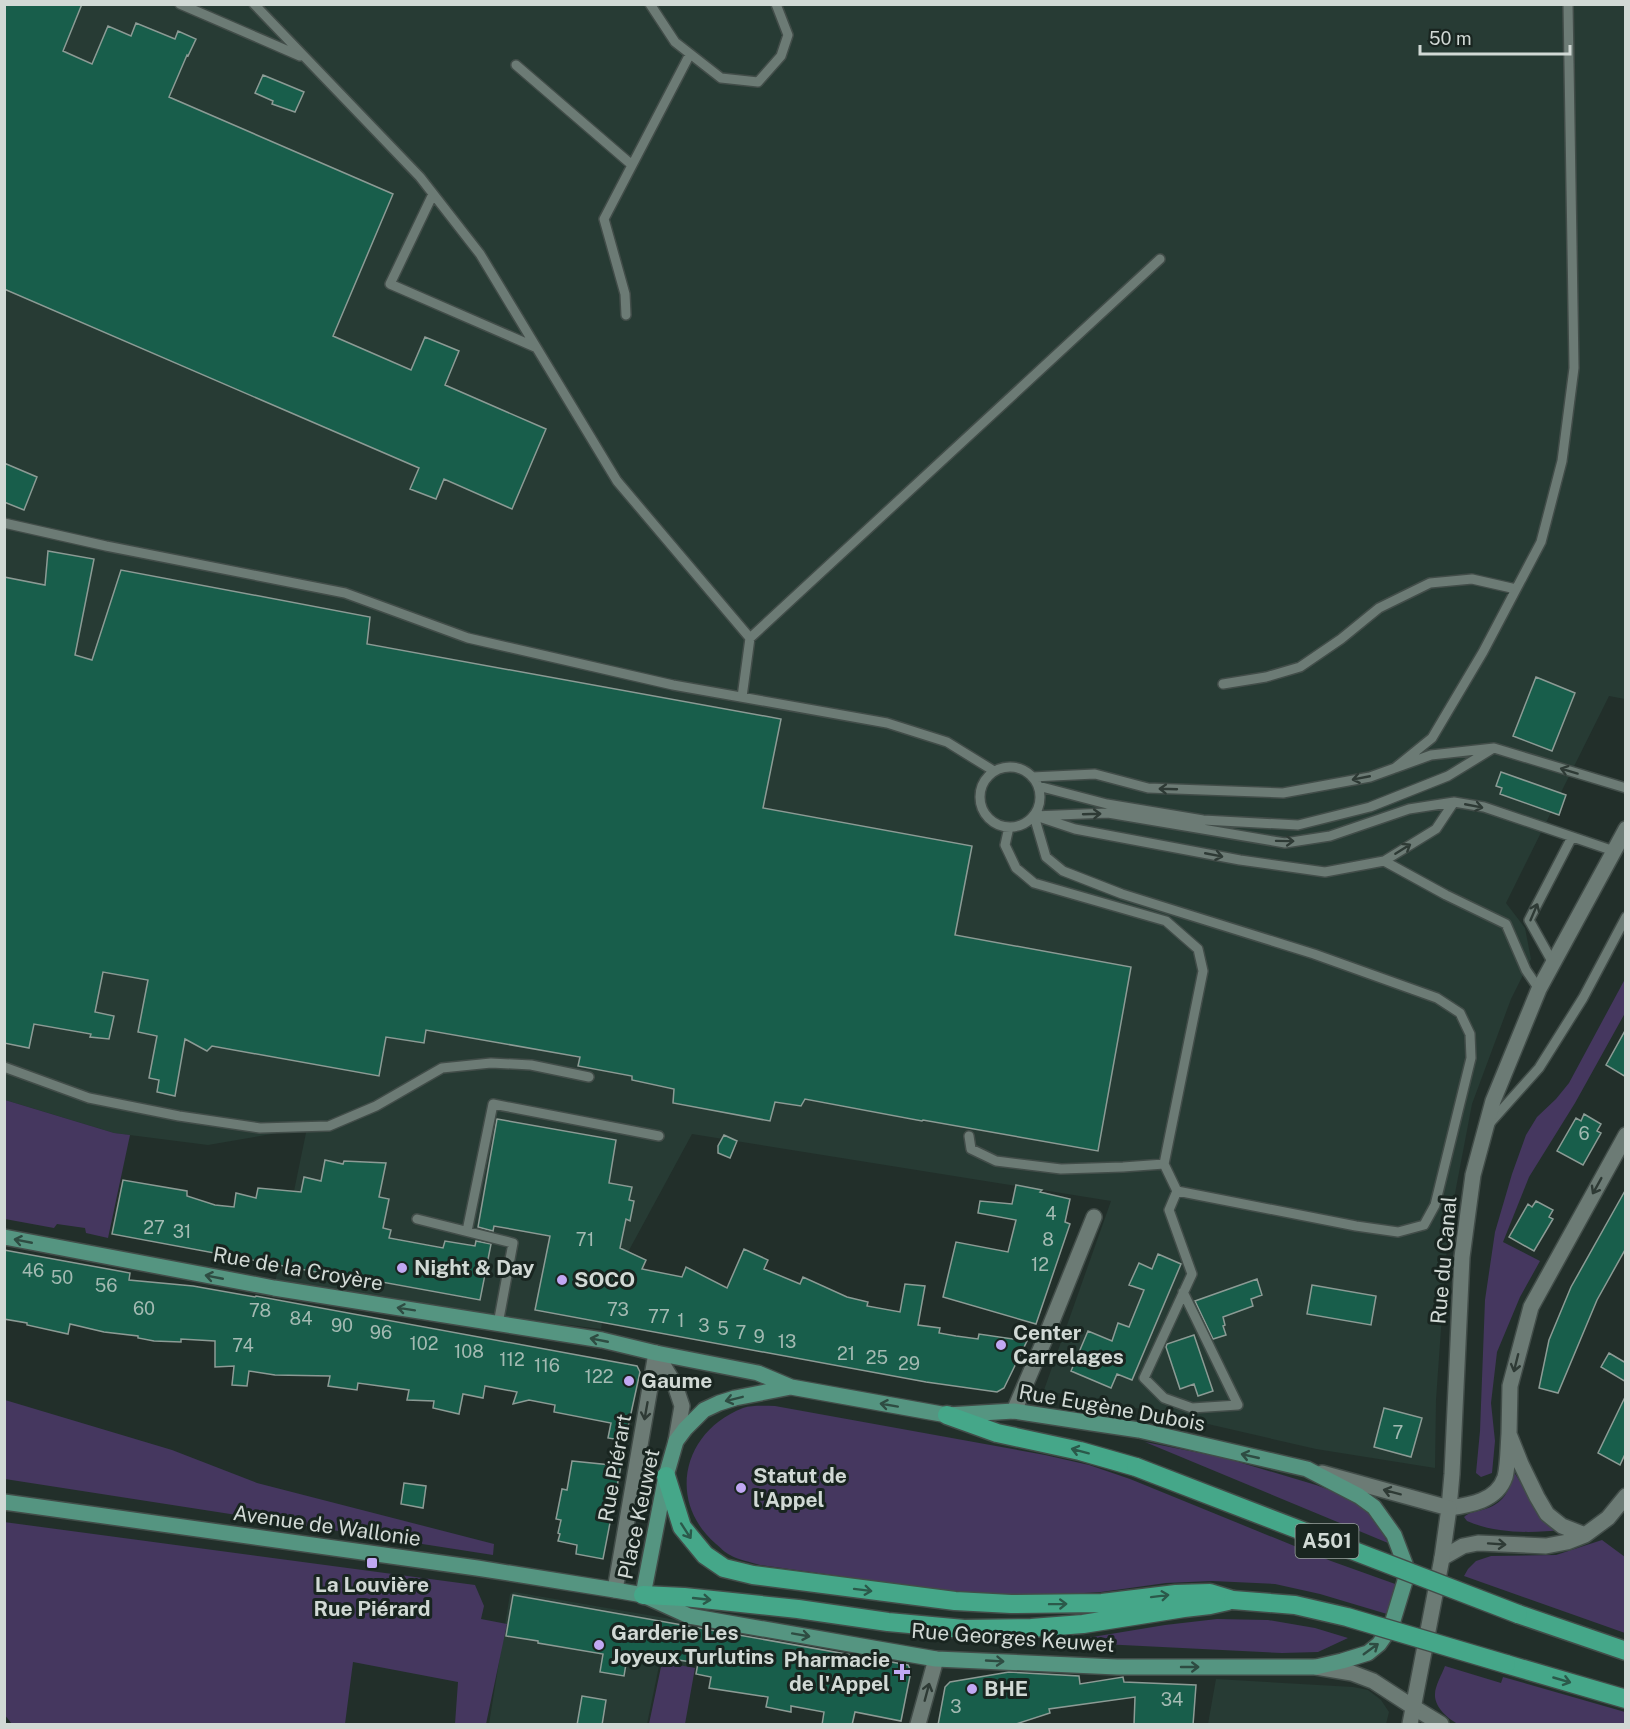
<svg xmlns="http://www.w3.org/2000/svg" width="1630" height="1729" font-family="'Public Sans',sans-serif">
<rect width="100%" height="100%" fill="#222f2a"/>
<!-- built -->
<path fill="#273b34" d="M4 5H1625V699L1609 696 1506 903 1525 928 1531 959 1511 999 1472 1104 1448 1230 1436 1400 1435 1468 1316 1449 1147 1410 1100 1402 1044 1390 1111 1201 692 1134 608 1289 601 1329 274 1288 307 1128 208 1145 114 1133 5 1100Z
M514 1592 700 1624 692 1670 659 1666 647 1724H489L510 1594Z
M1216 1679 1353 1687 1368 1690 1381 1700 1389 1712 1386 1724H1208Z"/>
<!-- green -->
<path fill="#45375f" d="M1625 979V1013L1575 1103 1529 1177 1503 1242 1540 1261 1520 1297 1497 1352 1491 1403 1495 1441 1492 1473 1481 1477 1476 1473 1480 1431 1485 1300 1495 1232 1512 1174 1526 1135 1537 1117 1556 1099 1569 1083Z
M5 1100 114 1133 130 1135 108 1238 86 1233 85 1228 57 1224 54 1228 5 1219Z
M5 1400 172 1450 257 1483 494 1544 493 1555 5 1479Z
M775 1406 1045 1455 1089 1465 1130 1479 1331 1561 1398 1585 1387 1614 1320 1594 1275 1584 1212 1581 1166 1583 1101 1592 1035 1596 963 1593 760 1565C751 1562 738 1560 730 1555 725 1553 720 1547 716 1544 666 1501 683 1431 743 1408 752 1405 765 1406 775 1406Z
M1145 1442 1225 1458 1316 1485 1351 1498 1372 1513 1388 1543Z
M1514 1472 1538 1511 1563 1530C1531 1533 1497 1534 1467 1521L1464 1517C1470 1512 1475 1512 1482 1510 1504 1504 1509 1492 1514 1472Z
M4 1522 475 1585 484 1606 481 1619 507 1624 486 1724H455L458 1682 353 1662 345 1724H12L4 1714Z
M1602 1540 1625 1557V1633L1464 1576 1468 1569 1476 1561 1491 1556 1556 1555Z
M1217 1619 1268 1620 1315 1628 1348 1638 1318 1652 1282 1653 1062 1642 1165 1625Z
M662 1662 695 1668 685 1724H649Z
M1445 1666 1501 1683 1503 1677 1625 1712V1724H1458C1448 1719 1434 1707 1435 1694 1435 1686 1442 1674 1445 1666Z"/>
<!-- building -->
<path fill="#185e4b" stroke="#8c9b95" stroke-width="1.5" d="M4 4H82L63 51 92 64 108 26 131 36 136 23 175 39 178 31 196 39 188 56 187 55 169 97 393 194 333 336 411 370 425 337 459 351 445 385 546 429 512 509 444 479 436 499 410 489 419 468 4 289Z
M263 75 304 92 295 112 272 104 273 101 255 93Z
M4 463 37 477 24 510 4 502Z
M48 551 94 559 75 655 92 660 121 570 370 617 367 644 781 719 763 808 972 846 955 935 1131 967 1098 1151 923 1120 922 1121 805 1099 801 1106 775 1102 770 1121 673 1103 674 1089 632 1080V1076L578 1066 580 1057 426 1030 424 1043 386 1037 379 1076 212 1046 207 1051 185 1039 175 1096 157 1092 159 1080 149 1078 157 1036 138 1032 148 980 103 972 95 1012 114 1016 109 1039 90 1037 91 1034 34 1024 29 1048 4 1043V577L45 585Z
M1536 677 1575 693 1552 751 1513 736Z
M1501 772 1566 795 1559 815 1500 794 1502 788 1496 786Z
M1626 1029V1077L1606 1065Z
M1584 1114 1601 1124 1597 1131 1601 1133 1583 1165 1557 1151 1576 1118 1581 1121Z
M497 1119 616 1140 609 1183 632 1187 629 1200 634 1201 630 1221 626 1219 620 1248 646 1260 642 1269 682 1277 686 1267 727 1288 744 1249 768 1260 764 1269 800 1284 803 1277 847 1297 868 1302 867 1306 900 1312 905 1284 925 1286 918 1325 940 1328 939 1333 956 1336 978 1339 979 1334 1027 1341 1004 1388 997 1392 926 1382 535 1310 550 1236 494 1226 493 1231 478 1227Z
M724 1135 737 1141 730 1158 718 1153V1146Z
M325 1160 343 1164 344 1161 386 1163 379 1197 389 1199 383 1228 391 1230 389 1238 443 1248 445 1241 475 1246 476 1241 491 1244 480 1300 382 1282 381 1284 112 1234 123 1180 187 1191V1196L215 1205 234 1207 236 1193 256 1198 258 1188 301 1192 304 1177 321 1181Z
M1016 1185 1042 1190 1040 1192 1070 1199 1065 1222 1070 1224 1036 1324 943 1297 956 1242 1008 1252 1016 1220 978 1213 980 1201 1012 1204Z
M1626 1189V1248L1597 1300 1558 1393 1539 1388 1549 1340 1571 1287Z
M1536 1201 1553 1210 1549 1217 1553 1219 1534 1251 1509 1237 1528 1204 1532 1207Z
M4 1250 130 1273 129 1280 193 1286 255 1297 256 1296 637 1366 640 1372 625 1441 608 1438 611 1423 554 1412 555 1405 529 1400 513 1404 517 1392 485 1386 483 1398 463 1394 459 1414 433 1408 434 1401 407 1400 409 1390 358 1383 357 1390 328 1386 330 1376 275 1375 249 1371 247 1386 232 1385 234 1366 215 1367V1341L181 1339V1342L154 1341 138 1338V1336L104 1332 70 1324 68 1334 27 1325V1323L4 1319Z
M1158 1254 1181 1264 1132 1380 1117 1374 1111 1388 1071 1371 1088 1331 1112 1341 1118 1323 1129 1327 1144 1290 1129 1285 1139 1263 1152 1269Z
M1257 1279 1262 1295 1251 1299 1253 1306 1223 1317 1225 1325 1223 1326 1226 1335 1213 1339 1195 1301Z
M1312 1285 1376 1296 1371 1325 1307 1314Z
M1194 1335 1213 1391 1198 1396 1194 1384 1180 1389 1166 1347 1167 1344Z
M1609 1353 1626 1363V1382L1601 1367Z
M1626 1395V1452L1620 1465 1598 1453Z
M1384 1408 1422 1418 1411 1457 1374 1447Z
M572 1461 621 1466 603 1559 576 1554 577 1545 558 1541 560 1534 558 1533 561 1520 556 1519 562 1489 567 1490Z
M404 1483 426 1486 423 1508 401 1504Z
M513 1595 908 1665 911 1671 901 1721 855 1712 852 1725H822L824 1712 791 1706V1712L766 1707 768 1697 709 1688 711 1677 696 1674 698 1663 665 1658 664 1665 627 1658 624 1676 600 1672 603 1654 538 1643V1641L506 1636Z
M1009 1672 1079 1676 1080 1684 1123 1677 1124 1682 1196 1685 1193 1725H1134L1135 1697 1049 1709 1050 1713 1013 1725H938L945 1687 950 1682Z
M582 1696 606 1700 602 1725H577Z"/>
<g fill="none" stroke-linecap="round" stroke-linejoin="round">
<!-- lane casing -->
<g stroke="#424d49" stroke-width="12">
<path id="lane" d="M180 4 300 56
M254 4 420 177 480 254 617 481 750 638 742 697
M650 4 675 42 721 78 758 82 781 56 788 35 776 4
M516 65 632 165
M433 194 390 284 535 347
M626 315 625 294 604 219 690 54
M4 523 106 546 345 593 468 638 673 685 887 723 947 742 994 771
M750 638 1160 259
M1223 684 1266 677 1300 667 1341 639 1379 608 1430 583 1472 579 1516 589
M980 797a30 30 0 1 1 60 0a30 30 0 1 1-60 0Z
M1395 768 1432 738 1483 652 1541 542 1562 461 1574 368 1568 4
M1032 777 1095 774 1148 788 1283 793 1370 777 1431 755 1494 748 1626 788
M1038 786 1107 804 1203 820 1298 825 1370 807 1448 776 1492 749
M1034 816 1108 813 1285 843 1330 836 1409 809 1454 802 1484 807 1614 851
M1042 818 1075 829 1240 860 1325 872 1384 861 1436 829 1454 802
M1009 827 1005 845 1016 868 1034 883 1166 921 1198 949 1203 971 1164 1164
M1384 861 1446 895 1506 924 1526 970 1539 989
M1553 963 1529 920 1572 837
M4 1067 89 1098 179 1116 260 1128 329 1126 376 1106 442 1068 491 1063 531 1065 589 1077
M1489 1124 1539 1068 1583 998 1626 917
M969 1136 971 1149 996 1161 1061 1169 1123 1167 1164 1164 1177 1191 1356 1226 1398 1232 1424 1225 1435 1205 1471 1058 1470 1034 1460 1013 1437 998 1314 954 1122 894 1063 871 1046 857 1034 816
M1177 1191 1169 1210 1192 1274 1144 1378 1164 1398 1192 1408 1238 1405 1183 1292
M417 1219 513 1243 498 1324
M467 1231 493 1104 659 1136"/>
</g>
<!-- street casing -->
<g stroke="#424d49" stroke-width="18">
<path id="street" d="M656 1353 675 1385 682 1406 676 1441
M1014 1411 1044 1341 1094 1217
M1509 1434C1508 1447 1508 1466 1505 1477 1497 1501 1470 1505 1449 1508L1452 1474 1462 1257 1473 1175 1493 1101 1539 989 1626 829
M1585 1535 1562 1526 1547 1514 1537 1497 1521 1464 1509 1434 1510 1386 1531 1307 1626 1135
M1442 1558 1463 1546 1478 1543 1546 1546 1567 1542 1585 1535 1608 1518 1626 1496
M615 1590 656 1353
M1413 1707 1441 1724
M918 1724 936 1659"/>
</g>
<!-- secondary casing -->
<g stroke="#424d49" stroke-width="18">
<path id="secondary" d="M1322 1473 1449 1508 1442 1558 1410 1724
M1316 1667 1352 1673 1373 1681 1413 1707"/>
</g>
<!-- primary casing -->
<g stroke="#424d49" stroke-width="18">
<path id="primary" d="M4 1237 274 1288 602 1340 656 1353 758 1373 791 1387 947 1415 1014 1411 1092 1423 1139 1430 1307 1469 1359 1496 1374 1507 1394 1535 1405 1564V1581L1391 1627 1379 1644 1368 1653 1342 1661 1316 1667H1117L936 1659 689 1616 643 1595 615 1590 477 1568 4 1502
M643 1595 666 1476 676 1441 685 1429 704 1410 719 1403 735 1398 791 1387"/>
</g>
<!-- highway casing -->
<g stroke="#424d49" stroke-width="21">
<path id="highway" d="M947 1415 997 1433 1080 1451 1136 1467
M666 1476 682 1527 705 1555 724 1568 753 1575 955 1601 1011 1604 1102 1603 1176 1594 1210 1593 1233 1600
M643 1595 684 1597 798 1609 888 1622 964 1629 1031 1628 1083 1624 1184 1608 1210 1605 1228 1601
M1518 1614 1626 1651
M1506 1664 1626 1699"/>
</g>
<!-- lane -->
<use href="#lane" stroke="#6c7b75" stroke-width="9"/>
<!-- street -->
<use href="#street" stroke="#6c7b75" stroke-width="15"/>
<!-- secondary -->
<use href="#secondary" stroke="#6c7b75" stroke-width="15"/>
<!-- primary -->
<use href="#primary" stroke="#559581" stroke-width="15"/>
<!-- highway -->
<use href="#highway" stroke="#45a789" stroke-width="18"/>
<!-- highway-bridge casing -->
<g stroke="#424d49" stroke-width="21" stroke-linecap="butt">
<path id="highway-bridge" d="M1136 1467 1518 1614
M1233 1600 1295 1605 1347 1617 1506 1664"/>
</g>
<!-- highway-bridge -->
<use href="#highway-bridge" stroke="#45a789" stroke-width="18"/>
</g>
<!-- one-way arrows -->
<defs><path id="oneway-shaft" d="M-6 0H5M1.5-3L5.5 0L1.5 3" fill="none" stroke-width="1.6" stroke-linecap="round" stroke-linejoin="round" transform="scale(1.5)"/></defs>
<g stroke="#2e3a35">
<use href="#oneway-shaft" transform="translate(1569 771) rotate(-163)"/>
<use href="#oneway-shaft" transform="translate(1361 778) rotate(169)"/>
<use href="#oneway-shaft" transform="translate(1168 789) rotate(-178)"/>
<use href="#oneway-shaft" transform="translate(1474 806) rotate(11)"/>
<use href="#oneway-shaft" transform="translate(1092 814) rotate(-2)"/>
<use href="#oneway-shaft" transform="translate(1285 841) rotate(1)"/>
<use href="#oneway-shaft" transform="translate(1403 849) rotate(-32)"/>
<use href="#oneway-shaft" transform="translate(1214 855) rotate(11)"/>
<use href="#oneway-shaft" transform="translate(1534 912) rotate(-67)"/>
<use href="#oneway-shaft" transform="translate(1597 1186) rotate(119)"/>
<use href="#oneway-shaft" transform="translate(1516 1363) rotate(104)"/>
<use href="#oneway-shaft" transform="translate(646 1411) rotate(100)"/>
<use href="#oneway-shaft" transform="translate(1392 1492) rotate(-165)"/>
<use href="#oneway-shaft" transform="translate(1497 1544) rotate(4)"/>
<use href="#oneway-shaft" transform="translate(927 1692) rotate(-75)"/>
</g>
<g stroke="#2e4c42">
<use href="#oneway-shaft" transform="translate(23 1241) rotate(-169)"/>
<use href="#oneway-shaft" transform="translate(214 1277) rotate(-169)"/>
<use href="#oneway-shaft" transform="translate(406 1309) rotate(-171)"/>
<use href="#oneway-shaft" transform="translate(599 1340) rotate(-169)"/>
<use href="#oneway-shaft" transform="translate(734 1399) rotate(166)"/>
<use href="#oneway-shaft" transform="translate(889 1405) rotate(-170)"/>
<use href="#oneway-shaft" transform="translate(1250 1456) rotate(-167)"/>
<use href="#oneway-shaft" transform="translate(801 1635) rotate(10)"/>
<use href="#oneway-shaft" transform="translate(1371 1649) rotate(-36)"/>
<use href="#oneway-shaft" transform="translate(995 1661) rotate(3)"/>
<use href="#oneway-shaft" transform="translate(1190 1667)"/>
</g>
<g stroke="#2b594a">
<use href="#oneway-shaft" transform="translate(1080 1451) rotate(-165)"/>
<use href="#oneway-shaft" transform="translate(686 1531) rotate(57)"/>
<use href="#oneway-shaft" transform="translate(863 1590) rotate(7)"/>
<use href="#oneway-shaft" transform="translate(1160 1596) rotate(-7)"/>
<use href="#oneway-shaft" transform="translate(702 1599) rotate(6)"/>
<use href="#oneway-shaft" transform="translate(1058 1604) rotate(-1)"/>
<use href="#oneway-shaft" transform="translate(1562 1680) rotate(16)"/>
</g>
<!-- markers -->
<g fill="#c1a8f3" stroke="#192520" stroke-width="2">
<circle cx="402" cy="1268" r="6"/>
<circle cx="562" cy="1280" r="6"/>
<circle cx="1001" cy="1345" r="6"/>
<circle cx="629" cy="1381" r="6"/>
<circle cx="741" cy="1488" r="6"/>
<rect x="366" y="1557" width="12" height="12" rx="3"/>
<circle cx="599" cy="1645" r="6"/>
<path d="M899 1663h6v6h6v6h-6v6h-6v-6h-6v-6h6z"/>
<circle cx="972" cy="1689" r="6"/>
</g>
<g text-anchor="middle" stroke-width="6" stroke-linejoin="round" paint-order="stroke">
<!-- number labels -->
<g font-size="18" fill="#a3bab2">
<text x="1584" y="1140">6</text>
<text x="1051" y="1220">4</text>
<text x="154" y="1234">27</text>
<text x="182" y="1238">31</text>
<text x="585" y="1246">71</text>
<text x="1048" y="1246">8</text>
<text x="1040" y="1271">12</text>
<text x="33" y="1277">46</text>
<text x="62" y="1284">50</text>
<text x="106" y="1292">56</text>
<text x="144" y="1315">60</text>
<text x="618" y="1316">73</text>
<text x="260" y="1317">78</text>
<text x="659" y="1323">77</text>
<text x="301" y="1325">84</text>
<text x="681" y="1327">1</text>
<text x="342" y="1332">90</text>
<text x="704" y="1332">3</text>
<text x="723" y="1335">5</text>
<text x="381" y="1339">96</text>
<text x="741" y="1339">7</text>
<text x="759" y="1343">9</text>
<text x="787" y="1348">13</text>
<text x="424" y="1350">102</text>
<text x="243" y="1352">74</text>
<text x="469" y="1358">108</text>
<text x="846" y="1360">21</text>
<text x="877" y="1364">25</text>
<text x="512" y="1366">112</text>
<text x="909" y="1370">29</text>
<text x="547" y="1372">116</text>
<text x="599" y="1383">122</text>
<text x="1398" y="1439">7</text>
<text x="1172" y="1706">34</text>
<text x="956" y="1713">3</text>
</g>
<!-- shield labels -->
<rect fill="#192520" stroke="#9aa39f" stroke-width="1.5" x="1295.5" y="1524" width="63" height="34" rx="4.5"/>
<g font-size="20" font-weight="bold" fill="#d1d9d5">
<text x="1327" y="1548">A501</text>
</g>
<!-- street labels -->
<g font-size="21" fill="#d1d9d5" stroke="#192520">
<text transform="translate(1444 1260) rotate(-85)" y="7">Rue du Canal</text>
<text transform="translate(298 1269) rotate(10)" y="7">Rue de la Croyère</text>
<text transform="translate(1112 1408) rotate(10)" y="7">Rue Eugène Dubois</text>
<text transform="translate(615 1468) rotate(-80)" y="7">Rue Piérart</text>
<text transform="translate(639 1514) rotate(-78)" y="7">Place Keuwet</text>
<text transform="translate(327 1526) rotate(8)" y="7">Avenue de Wallonie</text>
<text transform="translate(1013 1638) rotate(4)" y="7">Rue Georges Keuwet</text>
</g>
<!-- poi labels -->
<g font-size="21" font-weight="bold" fill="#d1d9d5" stroke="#192520" text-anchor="start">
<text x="414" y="1275">Night &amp; Day</text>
<text x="574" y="1287">SOCO</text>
<text x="1013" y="1340">Center<tspan x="1013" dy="24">Carrelages</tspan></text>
<text x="641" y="1388">Gaume</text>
<text x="753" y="1483">Statut de<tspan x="753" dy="24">l'Appel</tspan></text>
<text x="372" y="1592" text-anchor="middle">La Louvière<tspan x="372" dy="24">Rue Piérard</tspan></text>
<text x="611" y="1640">Garderie Les<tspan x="611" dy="24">Joyeux Turlutins</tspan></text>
<text x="890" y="1667" text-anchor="end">Pharmacie<tspan x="890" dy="24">de l'Appel</tspan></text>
<text x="984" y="1696">BHE</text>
</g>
</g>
<!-- border -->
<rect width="1630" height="1729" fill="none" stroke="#d1d9d5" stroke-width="12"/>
<!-- scale -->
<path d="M1420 45v9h150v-9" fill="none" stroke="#d1d9d5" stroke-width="3"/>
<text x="1429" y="45" font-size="18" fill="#d1d9d5" stroke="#192520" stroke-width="4.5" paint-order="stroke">50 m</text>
</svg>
